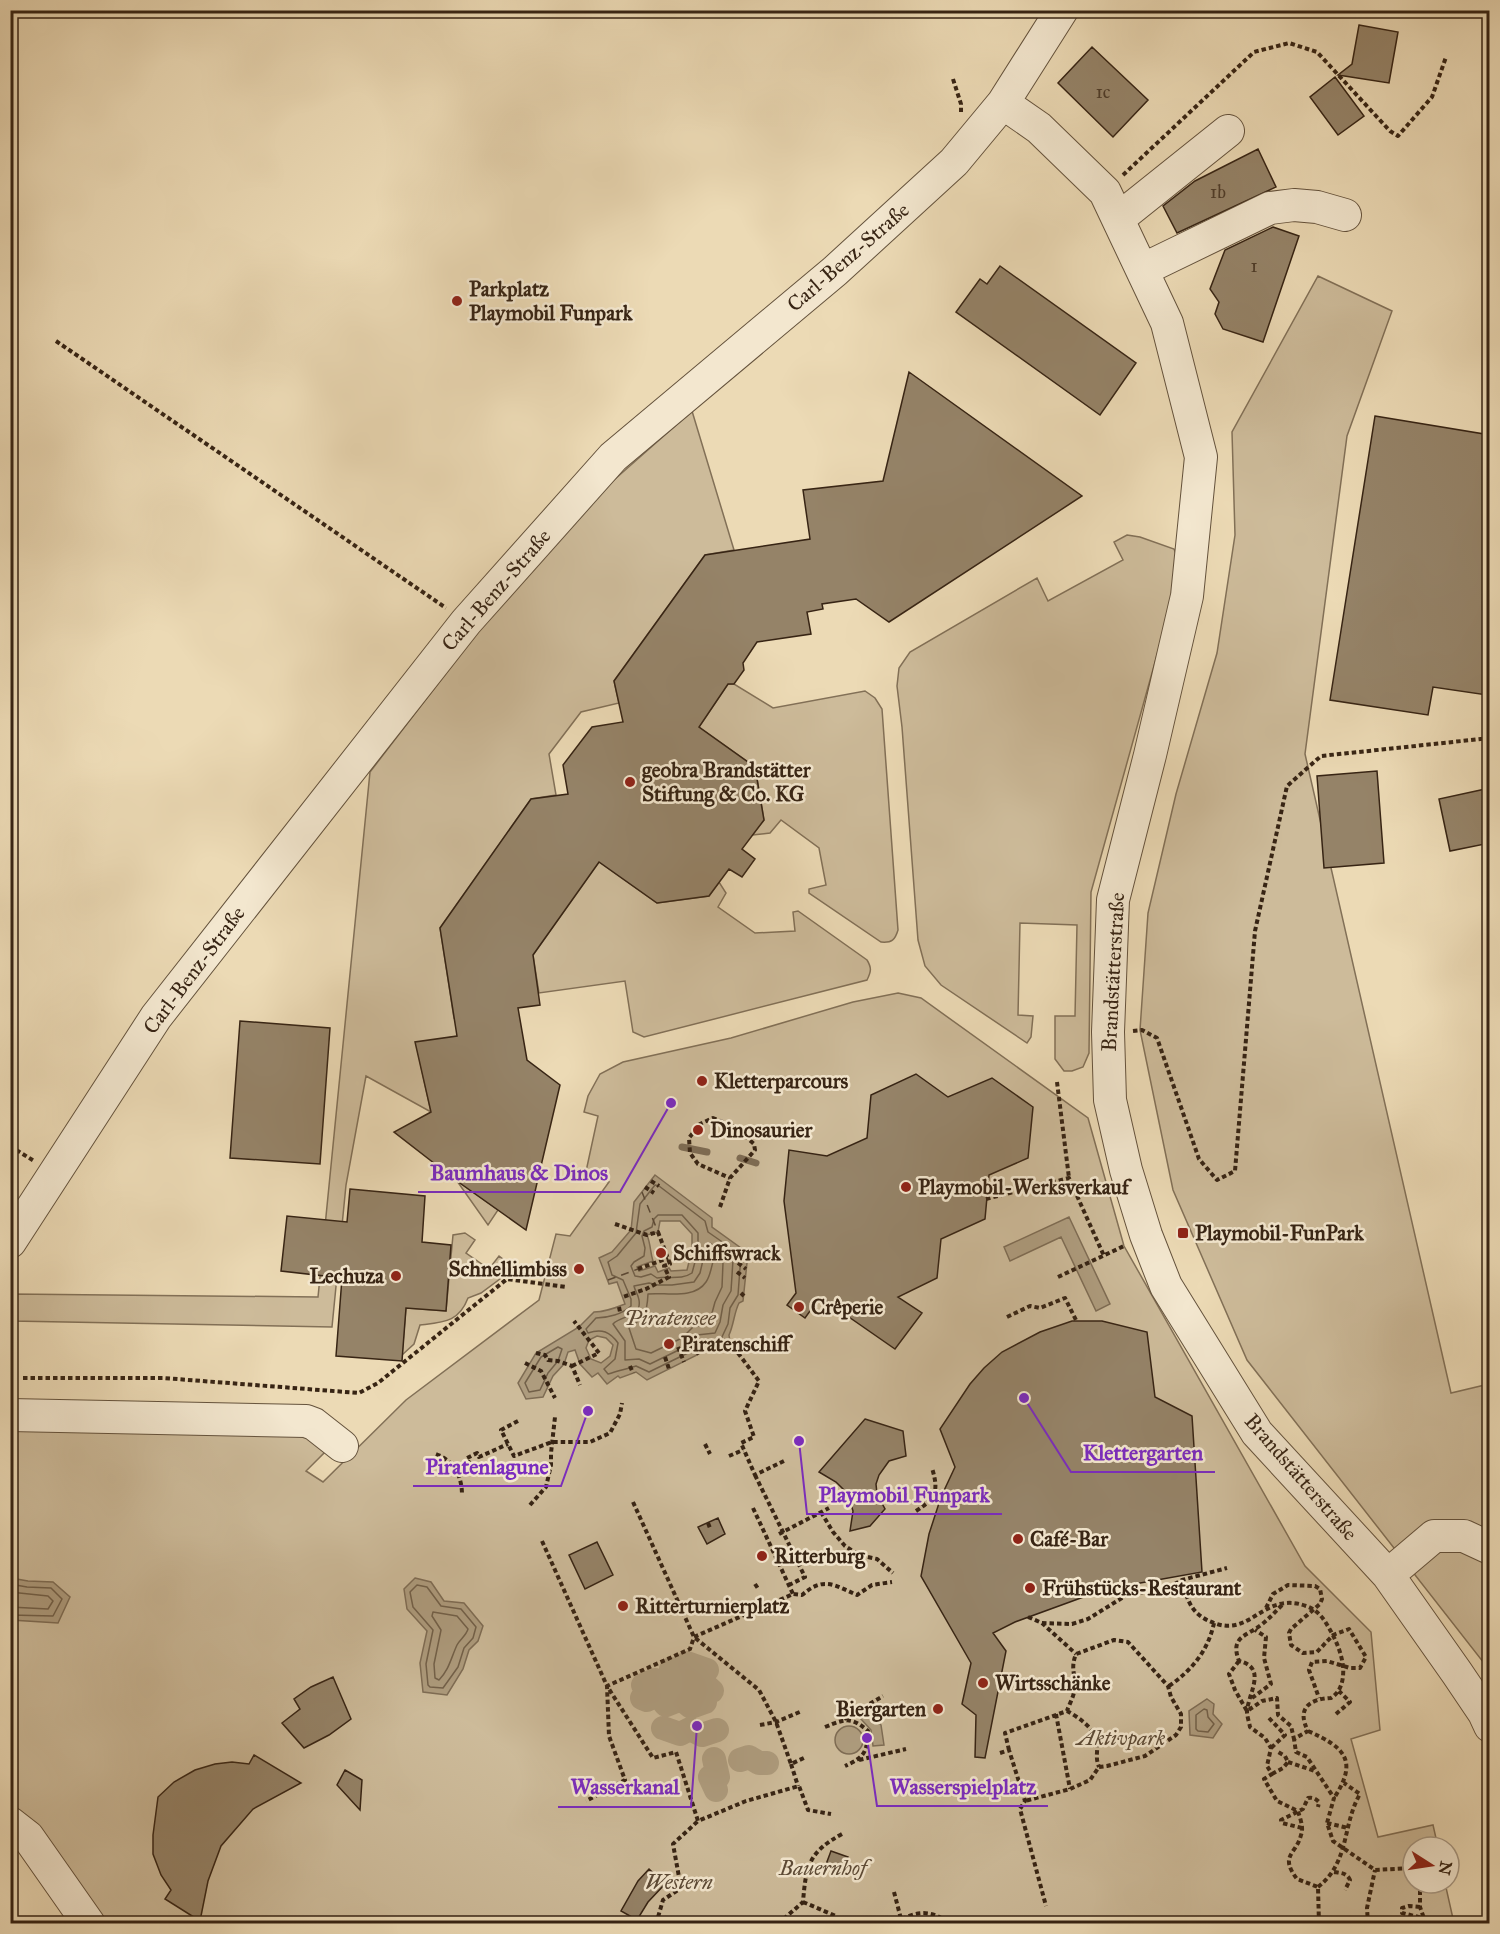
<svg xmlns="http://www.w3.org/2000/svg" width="1500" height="1934" font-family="'IM FELL Great Primer',serif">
<rect width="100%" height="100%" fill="#ecdab5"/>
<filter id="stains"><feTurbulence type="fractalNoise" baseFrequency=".00333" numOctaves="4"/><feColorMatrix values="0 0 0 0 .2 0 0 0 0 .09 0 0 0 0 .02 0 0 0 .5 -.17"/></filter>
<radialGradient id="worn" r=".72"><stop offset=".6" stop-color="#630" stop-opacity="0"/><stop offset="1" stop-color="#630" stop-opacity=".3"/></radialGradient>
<!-- green -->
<path fill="#cdbb9a" stroke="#827057" stroke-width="1.5" d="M1318 276 1392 311 1347 436 1305 754 1451 1393 1489 1384V1668L1487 1667 1247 1360 1173 1190 1140 1030 1148 913 1176 794 1217 653 1235 535 1232 432Z
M692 411 734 550 705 555 614 681 619 703 581 712 549 754 556 795 531 799 440 928 454 1018 465 1035 416 1043 431 1112 366 1076 346 1185 332 1327 11 1321V1294L318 1297 370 772 506 595 606 487Z
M1127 535 1140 537 1174 549 1180 564 1174 594 1091 892 1089 1053 1083 1067 1072 1071H1064L1055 1059V1016H1075L1077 925 1020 923 1018 1015 1033 1016 1031 1037 1027 1043 941 985 925 966 918 940 902 727 897 686 899 668 910 652 1037 578 1048 601 1123 560 1114 542Z
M728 684H734L773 708 865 691 875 698 882 709 898 930C895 940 892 943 881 942L809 893V889L826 885 819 848 781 820 770 833 752 835 764 820 755 767 699 727Z
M599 862 657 903 709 896 719 882 726 893 718 907 755 933 795 931 793 912 798 911 867 960C872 968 871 972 867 980L644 1037 633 1032 625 981 539 993 533 955Z
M898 993 921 998 1088 1118 1124 1246 1305 1566 1371 1632 1380 1730 1351 1739 1378 1837 1433 1825 1438 1847H1413V1883H1445L1454 1923H100L11 1810 10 1425 301 1432 327 1450 306 1471 323 1482 406 1400 539 1300 556 1234 570 1236 609 1182 585 1176 598 1116 584 1112 588 1096 600 1074 623 1062 731 1038 853 1002Z
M457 1181 498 1210 488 1225Z
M465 1233 475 1240 466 1253 489 1269 499 1256 516 1269 514 1277 504 1276 481 1293 468 1298C459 1322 444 1322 420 1325L414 1344 402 1355 406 1308 446 1311 453 1235Z"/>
<!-- water -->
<path fill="#ae9c7e" stroke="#7e6c54" stroke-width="1.5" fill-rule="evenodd" d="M655 1175 712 1218V1227L748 1253 743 1301 739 1303C734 1313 734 1324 729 1335L730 1342 710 1351 703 1347 699 1354 647 1380 636 1372 620 1378 618 1376 607 1384 598 1373 592 1377 580 1364 575 1350 568 1352 564 1364 553 1376 543 1397 526 1399 518 1383 536 1353 579 1327 594 1312C605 1312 615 1308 625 1304L617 1282 609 1284 599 1258 612 1252 631 1230 634 1202ZM660 1221H680L692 1234V1250L687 1270 671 1271 669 1268 658 1272 655 1266 639 1271 637 1267 653 1261C650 1252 651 1245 647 1235L658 1232ZM597 1336 606 1338 613 1345 610 1356 601 1363 591 1359 586 1348 589 1340Z
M1069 1217 1110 1304 1096 1311 1061 1237 1010 1261 1004 1247Z
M11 1575V1578L28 1581 53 1582 70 1597 58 1623 11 1620Z
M415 1578 431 1582 444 1601 464 1603 483 1626 478 1641 469 1650 463 1669 447 1695 423 1692 420 1663 427 1631 407 1609 404 1589Z
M1207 1699 1214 1704 1213 1714 1222 1724 1213 1738 1190 1735 1189 1711Z
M869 1711 881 1725 884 1745 873 1746 871 1730 861 1719Z
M835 1740a14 14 0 1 1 28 0a14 14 0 1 1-28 0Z"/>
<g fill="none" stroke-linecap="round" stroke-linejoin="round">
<!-- shore -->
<path stroke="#726049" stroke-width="1.5" d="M655 1185 659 1186 705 1221 708 1232 741 1255 738 1295 730 1308 728 1324 721 1339 711 1344 701 1342 694 1350 649 1372 636 1366C626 1369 617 1371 608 1374L604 1369 615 1359 618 1343C610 1332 602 1328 588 1333L586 1329 596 1318C607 1318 623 1314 631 1306V1299L623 1280 612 1275 608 1262 617 1256 636 1233 640 1204Z
M682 1215 698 1233V1251L692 1273C682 1280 669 1276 657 1278L651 1274 641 1277 635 1276 631 1266 634 1262 644 1256 645 1248 642 1236 644 1231 652 1227 654 1219 658 1215Z
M707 1243H710L733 1260 731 1291 723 1305 720 1322 715 1333 697 1335 689 1345 650 1364 639 1359 625 1360V1341L613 1324C621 1315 642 1318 639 1300 638 1294 635 1291 634 1286L649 1283 658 1285H672L694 1282 700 1273Z
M714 1259H717L723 1263 722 1287 715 1302 709 1324 693 1327 682 1338 651 1353 636 1349 629 1328C645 1317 647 1314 648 1294 665 1292 694 1300 706 1282 711 1275 711 1266 714 1259Z
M558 1347 562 1349 558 1361 548 1373 540 1390 529 1392 525 1383 541 1357Z
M10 1584 27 1587 51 1588 62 1599 53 1616 10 1615
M417 1585 427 1587 441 1606 461 1609 476 1627 473 1638 464 1648 458 1667 443 1688 430 1687 428 1685 426 1664 433 1630 413 1607 410 1592Z
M10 1592 48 1596 53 1601 48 1609 10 1607
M433 1612 457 1616 468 1629C466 1636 460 1639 457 1645 451 1658 449 1670 439 1680L435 1678 434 1664 441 1630 432 1616Z
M1204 1709 1207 1710 1208 1717 1214 1724 1208 1732 1198 1731 1196 1729V1715Z"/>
<!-- stream -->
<path stroke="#7e6c54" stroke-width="7" d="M682 1147 707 1152
M740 1158 756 1163"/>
<!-- canal -->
<path stroke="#ae9c7e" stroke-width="24" d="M671 1669 680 1671 687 1663 707 1670
M643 1685 655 1680 667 1686 680 1682 690 1690 702 1682 712 1691
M642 1698 647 1700 650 1696 661 1699 666 1705 681 1699 691 1707 705 1702
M663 1728 680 1734 690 1729 702 1735 717 1730
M714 1759 718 1777H710L716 1790
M740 1760 749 1757 759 1763H767"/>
<!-- ferry -->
<path stroke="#5b4834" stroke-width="1.5" stroke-dasharray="8 6" stroke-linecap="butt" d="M642 1192 658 1232
M608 1280 638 1269"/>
</g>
<!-- building -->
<path fill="#958368" stroke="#372414" stroke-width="1.5" d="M1359 25 1398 32 1389 83 1338 75 1352 64Z
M1092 47 1148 100 1113 137 1058 83Z
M1335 77 1364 116 1338 135 1310 97Z
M1258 149 1276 187 1177 233 1163 206 1195 181Z
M1273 227 1299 236 1263 342 1223 329 1215 314 1219 302 1210 289 1225 250Z
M1000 266 1136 363 1100 415 956 312 980 279 987 284Z
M909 372 1082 496 889 622 856 599 822 604 823 609 807 612 811 634 757 642 743 663 744 670 734 684H728L699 727 755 767 764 820 742 849 755 859 742 877 729 869 709 896 657 903 599 862 533 955 540 1005 518 1008 527 1060 560 1085 526 1230 457 1181 394 1132 431 1112 415 1042 457 1036 440 928 531 799 568 794 563 765 592 727 623 722 614 681 705 555 810 539 803 490 883 481Z
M1375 416 1490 435V682L1487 695 1433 687 1428 715 1330 700Z
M1377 771 1384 863 1324 868 1317 776Z
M1490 788V843L1450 851 1439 799Z
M240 1021 330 1028 320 1164 230 1158Z
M916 1074 948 1097 992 1078 1033 1107 1028 1158 989 1175 985 1219 941 1239 937 1278 898 1297 922 1313 895 1349 820 1297 805 1318 787 1305 796 1293 784 1201 789 1150 827 1156 867 1138 871 1095Z
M350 1189 425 1196 422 1242 451 1245 446 1311 406 1308 402 1361 336 1356 342 1278 281 1271 287 1216 347 1222Z
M1072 1321H1102L1147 1332 1155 1397 1192 1416 1202 1572 1129 1585 1089 1595 1015 1622 993 1633 1006 1651 985 1758 975 1757 976 1715 962 1704 971 1663 921 1576 929 1534 941 1497 955 1467 940 1429 970 1384 984 1368 1002 1352 1040 1332Z
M865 1419 903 1431 906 1456 889 1461 879 1475 876 1484 877 1494 885 1509 870 1526 850 1531 853 1511 848 1494 836 1482 819 1472Z
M718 1518 725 1534 707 1544 698 1527Z
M597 1542 613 1575 585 1589 569 1555Z
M333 1677 351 1719 329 1735 304 1748 282 1723 300 1709 294 1699 311 1687Z
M254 1755 301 1783 253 1809 221 1846 208 1881 200 1921 165 1899 171 1890 161 1875 153 1854V1835L158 1797 174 1782 195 1770 215 1764 232 1762 249 1764Z
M345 1770 362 1780 360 1810 337 1785Z
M831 1851 848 1857 843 1873 825 1867Z
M649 1869 665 1884 648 1902 637 1920 621 1911 638 1881Z"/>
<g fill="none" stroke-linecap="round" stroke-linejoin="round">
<!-- minor casing -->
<g stroke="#64523c" stroke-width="34">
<path id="minor" d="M1003 103 1039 128 1105 192 1167 323 1201 457 1187 596 1150 755 1113 900 1108 1032 1110 1100 1126 1170 1146 1235 1166 1286 1257 1433 1388 1575 1457 1673 1484 1713 1490 1726
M1118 219 1228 131
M1142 270 1270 208 1294 205 1317 207 1345 215
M10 1242 156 1017 466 622 613 457 835 271 954 162 1003 103 1062 10
M10 1415 306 1421 314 1424 342 1446
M1388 1575 1434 1536H1464L1490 1548
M10 1823 28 1837 89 1924"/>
</g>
<!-- path -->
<path stroke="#372414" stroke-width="4" stroke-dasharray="4.5 3" stroke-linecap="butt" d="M953 79 961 104V112
M1123 175 1254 52 1289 43 1317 52 1390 131 1398 136 1432 97 1446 57
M56 341 446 608
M1133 1031 1142 1030 1157 1038 1199 1159 1217 1180 1235 1171 1255 931 1287 786 1321 756 1490 738
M1057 1082 1069 1178
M10 1146 34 1161
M651 1181 659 1186
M645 1187 654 1193
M986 1199 1069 1178 1104 1256
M720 1207 730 1178 755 1150 754 1144 735 1127 713 1118 700 1124 689 1138 690 1153 698 1164 730 1178
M615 1224 647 1235 658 1232 670 1264 664 1266 669 1277 646 1289 623 1297
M739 1254 747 1261
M738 1263 746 1269
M638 1269 668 1258
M737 1272 745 1278
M1058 1277 1124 1246
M741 1293 744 1296
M619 1307 620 1312
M1007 1317 1030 1306 1040 1308 1065 1298 1077 1322
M684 1342 699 1354
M678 1347 684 1362
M536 1353 545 1355 548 1360 558 1361 572 1366 580 1385
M738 1353 759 1381 745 1411 754 1437 741 1443 755 1475 786 1460
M665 1357 669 1369
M525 1363 541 1371 555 1398
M572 1366 599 1353 574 1321
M630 1366 633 1373
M23 1378H163L359 1393 378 1383 507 1279 566 1287
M518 1421 501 1430 514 1456 552 1442H590L610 1433 620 1414 622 1403
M705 1444 710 1454
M436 1454C454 1461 462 1476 462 1495
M729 1456 743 1450
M457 1472 470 1465 467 1458 477 1453 479 1457 508 1444
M755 1475 805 1577 789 1585
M928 1492 941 1497
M633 1502 694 1637 759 1690 776 1722 791 1764 806 1757
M530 1505 546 1487 551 1465V1453L555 1417
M753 1508 793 1594
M916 1511C936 1498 939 1491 932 1468
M821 1512 833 1532 845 1546 859 1555 877 1559 893 1573
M708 1523 710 1528
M779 1534 829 1508
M542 1541 607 1686 609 1736 625 1780 586 1801
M1182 1580C1188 1603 1192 1616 1217 1624 1252 1635 1265 1591 1306 1606 1315 1609 1321 1615 1326 1623 1334 1636 1341 1650 1343 1666 1344 1678 1342 1691 1331 1698 1310 1699 1296 1708 1308 1731L1294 1739 1296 1752 1307 1757 1334 1798 1327 1823 1333 1841 1375 1870 1413 1868
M755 1584 759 1590
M773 1603 793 1594 802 1595C824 1576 834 1585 857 1595L872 1585 892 1582
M1282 1605C1275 1612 1269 1619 1261 1625 1245 1637 1230 1637 1239 1661 1268 1668 1248 1693 1247 1712 1247 1716 1249 1722 1250 1727L1265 1738 1271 1748 1267 1766 1272 1774 1264 1779 1277 1801 1298 1811C1300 1818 1304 1828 1301 1835 1296 1855 1279 1855 1297 1879L1318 1887 1319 1924
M760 1608 694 1637 690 1649 607 1686 653 1758 676 1752 698 1821 746 1801 799 1786 808 1810 831 1814
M1266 1608 1273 1594 1288 1585 1315 1586 1320 1589 1322 1599 1320 1604 1291 1629 1289 1633 1291 1645 1303 1653 1317 1652 1333 1635 1349 1629 1366 1657 1360 1668H1350L1327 1661 1312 1662 1309 1670 1319 1698
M1028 1617 1042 1623 1076 1654
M1042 1623 1072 1624 1088 1619 1130 1593 1162 1591 1182 1580 1227 1568
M1239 1661 1229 1674 1235 1690 1247 1711 1262 1701 1277 1698 1278 1715 1291 1726 1294 1739
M1169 1686C1192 1670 1208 1651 1214 1623
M1252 1698 1271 1684 1264 1658 1266 1637 1255 1630
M1067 1711C1078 1717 1096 1729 1097 1743 1098 1752 1095 1757 1099 1767
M1056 1714 1070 1789
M1336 1714 1350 1702 1339 1691
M1269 1718 1285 1735 1271 1748
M844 1719 883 1696
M760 1725 776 1722 802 1711
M825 1727C845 1719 851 1716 868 1731 867 1752 865 1757 845 1766
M1308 1731C1344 1747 1359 1760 1334 1798
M1009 1750 1005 1733 1067 1711C1069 1705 1073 1698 1074 1692 1078 1678 1069 1671 1076 1654L1114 1640 1128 1642 1168 1686 1171 1697 1181 1714V1727L1176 1735 1145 1756 1107 1766 1099 1767 1090 1780 1070 1789 1025 1801
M1000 1753 1009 1750 1025 1801 1020 1809 1046 1906
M859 1760 906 1749
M1288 1762 1315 1771
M791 1764 798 1786
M1272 1774 1283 1768 1288 1762 1285 1756 1278 1752
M1327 1823 1348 1828
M1302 1828 1282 1823 1281 1820 1303 1809 1308 1798C1313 1797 1316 1799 1319 1802L1318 1807
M1334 1872C1341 1873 1347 1873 1350 1880L1345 1890
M1420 1883V1907L1426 1924
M1318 1887C1350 1862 1342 1825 1360 1794L1344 1783
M894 1892 901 1919
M803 1902 836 1916
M1420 1907 1409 1906 1402 1908V1913L1423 1918
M1069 1921 1070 1924
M656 1924 663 1900 681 1888 673 1844 698 1821
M778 1924 803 1902C806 1865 809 1852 842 1834
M896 1924C912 1910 934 1909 949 1924
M1368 1924 1367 1908 1375 1870"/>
<!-- minor -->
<use href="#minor" stroke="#f3e7cf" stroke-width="32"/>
</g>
<!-- markers -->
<g fill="#8f2418" stroke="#f3e7cf" stroke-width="2">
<circle cx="457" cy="301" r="6"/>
<circle cx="630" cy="782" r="6"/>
<circle cx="702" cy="1081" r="6"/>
<circle cx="698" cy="1130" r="6"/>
<circle cx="906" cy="1187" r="6"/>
<rect x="1177" y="1227" width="12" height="12" rx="3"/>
<circle cx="661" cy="1253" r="6"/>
<circle cx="579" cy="1269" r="6"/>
<circle cx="396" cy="1276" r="6"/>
<circle cx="799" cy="1307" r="6"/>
<circle cx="669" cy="1344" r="6"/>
<circle cx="1018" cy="1539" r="6"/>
<circle cx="762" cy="1556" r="6"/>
<circle cx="1030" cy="1588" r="6"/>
<circle cx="623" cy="1606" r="6"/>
<circle cx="983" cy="1683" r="6"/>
<circle cx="938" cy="1709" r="6"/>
</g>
<g text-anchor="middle" stroke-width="5" stroke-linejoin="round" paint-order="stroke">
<!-- number labels -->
<g font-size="18" fill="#4e3c29">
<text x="1103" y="98">1c</text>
<text x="1218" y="198">1b</text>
<text x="1254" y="272">1</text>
</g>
<!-- street labels -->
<g font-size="21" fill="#372414" stroke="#f3e7cf">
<text transform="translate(848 257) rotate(-41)" y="7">Carl-Benz-Straße</text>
<text transform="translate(496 590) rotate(-49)" y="7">Carl-Benz-Straße</text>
<text transform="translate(194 970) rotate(-53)" y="7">Carl-Benz-Straße</text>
<text transform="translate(1113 972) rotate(-87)" y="7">Brandstätterstraße</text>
<text transform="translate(1301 1477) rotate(49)" y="7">Brandstätterstraße</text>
</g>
<!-- poi labels -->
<g font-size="21" font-weight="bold" fill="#372414" stroke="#f3e7cf" text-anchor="start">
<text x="469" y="296">Parkplatz<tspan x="469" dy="24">Playmobil Funpark</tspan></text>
<text x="642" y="777">geobra Brandstätter<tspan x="642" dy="24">Stiftung &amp; Co. KG</tspan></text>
<text x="714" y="1088">Kletterparcours</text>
<text x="710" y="1137">Dinosaurier</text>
<text x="918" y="1194">Playmobil-Werksverkauf</text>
<text x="1195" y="1240">Playmobil-FunPark</text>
<text x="673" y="1260">Schiffswrack</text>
<text x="567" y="1276" text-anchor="end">Schnellimbiss</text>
<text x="384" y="1283" text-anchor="end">Lechuza</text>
<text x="811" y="1314">Crêperie</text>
<text x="681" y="1351">Piratenschiff</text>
<text x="1030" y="1546">Café-Bar</text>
<text x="774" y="1563">Ritterburg</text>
<text x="1042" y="1595">Frühstücks-Restaurant</text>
<text x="635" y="1613">Ritterturnierplatz</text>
<text x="995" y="1690">Wirtsschänke</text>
<text x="926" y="1716" text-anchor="end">Biergarten</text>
</g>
<!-- park labels -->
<g font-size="21" font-style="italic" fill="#5c4a36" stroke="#f3e7cf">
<text x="1121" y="1745">Aktivpark</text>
<text x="823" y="1875">Bauernhof</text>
<text x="679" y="1889">Western</text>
</g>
<!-- water labels -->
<g font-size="22" font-style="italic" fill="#5b4834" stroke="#f3e7cf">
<text x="670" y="1325">Piratensee</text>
</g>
</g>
<!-- callouts -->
<path fill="none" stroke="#7b2cbf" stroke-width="2" d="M671 1103L620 1192H418M1024 1398L1071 1472H1215M588 1411L561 1486H413M799 1441L807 1514H1002M867 1738L877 1806H1048M697 1726L691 1807H558"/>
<g fill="#7b2cbf" stroke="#f3e7cf" stroke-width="2">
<circle cx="671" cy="1103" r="6"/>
<circle cx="1024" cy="1398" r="6"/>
<circle cx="588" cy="1411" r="6"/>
<circle cx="799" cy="1441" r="6"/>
<circle cx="867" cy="1738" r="6"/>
<circle cx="697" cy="1726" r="6"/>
</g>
<g font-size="22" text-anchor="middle" font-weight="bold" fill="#7b2cbf" stroke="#f3e7cf" stroke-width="5" stroke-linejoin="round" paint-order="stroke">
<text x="519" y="1180">Baumhaus &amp; Dinos</text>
<text x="1143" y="1460">Klettergarten</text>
<text x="487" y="1474">Piratenlagune</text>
<text x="904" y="1502">Playmobil Funpark</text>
<text x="963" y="1794">Wasserspielplatz</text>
<text x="625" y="1794">Wasserkanal</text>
</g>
<!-- margin -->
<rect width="1500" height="1934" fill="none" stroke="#ecdab5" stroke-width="36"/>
<rect x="12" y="12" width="1476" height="1910" fill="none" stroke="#372414" stroke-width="3"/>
<rect x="18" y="18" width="1464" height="1898" fill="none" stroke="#372414" stroke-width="1.5"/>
<!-- north arrow -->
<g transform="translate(1431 1865) rotate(102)"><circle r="28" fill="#f3e7cf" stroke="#a89984" stroke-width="1.5"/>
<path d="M0-4.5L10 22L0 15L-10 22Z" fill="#8f2418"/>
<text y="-9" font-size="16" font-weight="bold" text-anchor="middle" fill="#372414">N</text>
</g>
<rect width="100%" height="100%" filter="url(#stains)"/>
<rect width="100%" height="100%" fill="url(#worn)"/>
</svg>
